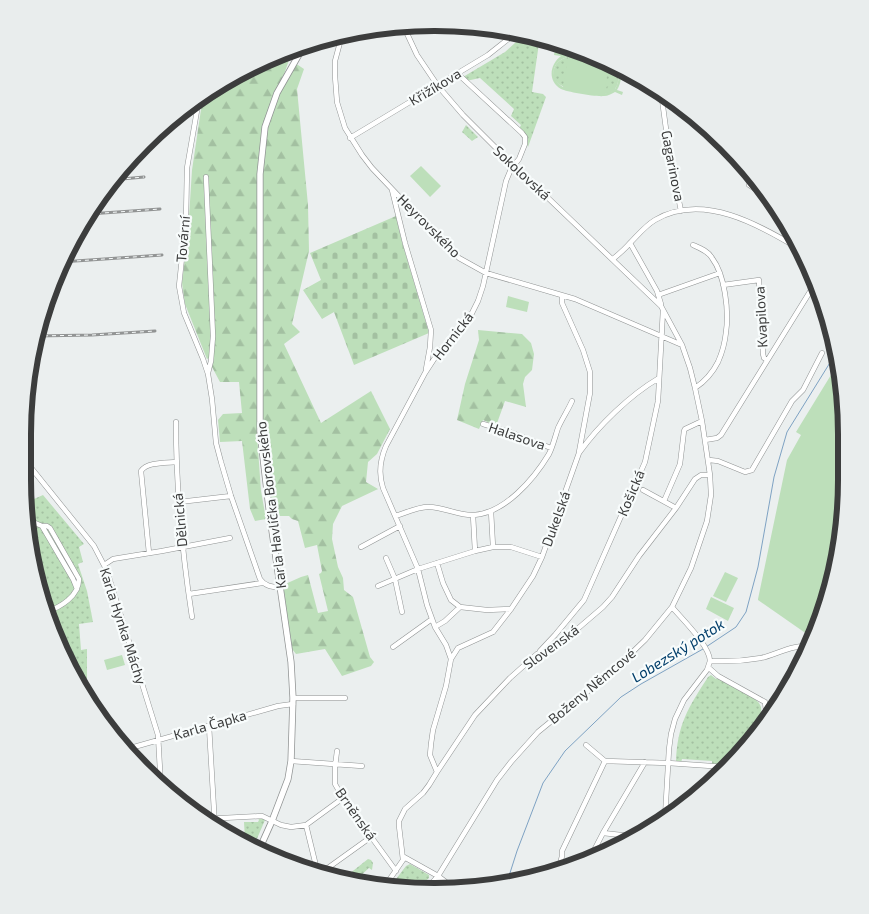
<svg xmlns="http://www.w3.org/2000/svg" width="869" height="914" font-family="'Exo 2',sans-serif">
<defs>
<pattern id="green-dots" width="8" height="8" patternUnits="userSpaceOnUse" patternTransform="scale(1.25)"><rect width="8" height="8" fill="#bddfba"/><path d="M2 2h.1M6 6h.1" fill="none" stroke="#a3c0a1" stroke-width="1.8" stroke-linecap="round"/></pattern>
<pattern id="forest-firs" width="22" height="20" patternUnits="userSpaceOnUse" patternTransform="scale(1.25)"><rect width="22" height="20" fill="#bddfba"/><path d="M5 1l3.5 6h-7zM16 11l3.5 6h-7z" fill="#a3c0a1"/></pattern>
<pattern id="cemetery-stones" width="16" height="16" patternUnits="userSpaceOnUse" patternTransform="scale(1.25)"><rect width="16" height="16" fill="#bddfba"/><path d="M2 7V4a2 2 0 0 1 4 0v3zM10 15v-3a2 2 0 0 1 4 0v3z" fill="#a3c0a1"/></pattern>
</defs>
<rect width="100%" height="100%" fill="#ebefef"/>
<!-- green -->
<path fill="url(#green-dots)" d="M525 34 540 36 532 92 543 94 546 97 528 147 526 140 519 129 521 125 511 116 514 109 480 78 466 81 463 77 505 52Z
M568 57 610 64C622 73 621 92 605 94 599 94 591 92 585 91 573 89 550 88 554 69 556 62 561 59 568 57Z
M466 125 478 137 472 141 462 132Z
M43 495 84 544 79 547 83 562 78 564 87 591 93 622 79 624 81 650 87 649V683L82 690 54 637 30 560 25 503Z
M711 675 716 679 718 678 755 699 759 703 761 707 762 726 730 762H728L727 766 712 765V761L682 759 681 763H676C677 725 688 708 708 677Z
M257 817H262L265 820 253 848 249 845 248 839 245 840 244 822H258L259 820Z
M368 859 371 860 373 863 372 870 369 868 359 877 361 880 359 881 344 878Z
M410 864 429 875V878C413 893 411 891 390 887L406 866Z"/>
<!-- forest -->
<path fill="url(#forest-firs)" d="M274 57 276 63 289 60 279 89 295 63 304 69 297 89 308 205 309 251 292 324 300 332 284 344 321 423 371 391 390 429 377 454 368 462 366 482 378 489 342 506 333 524 332 539 338 567 343 578 344 590 353 597 370 657 374 662 371 666 342 676 325 649 296 654 292 649 283 585 301 577 308 575 318 613 328 611 319 574 321 573 322 571 317 545 305 548 298 521 292 519 289 516H273L264 455 259 432 257 435 261 491 266 519 255 521 250 509 242 441 220 442 218 420 223 414 242 413 239 382H220L212 367 213 356 207 359 185 304 182 283 188 233 192 170 203 96 229 78Z
M478 330 522 334 531 343 534 354 532 370 525 377 523 384 526 407 505 401 496 426 483 420 479 429 457 420 465 384 479 340Z"/>
<!-- cemetery -->
<path fill="url(#cemetery-stones)" d="M396 216 402 242 429 333 354 365 334 312 322 319 303 290 321 280 310 253Z"/>
<!-- pitch -->
<path fill="#bddfba" fill-rule="evenodd" d="M555 50C568 52 605 57 615 65 623 71 622 82 617 90L623 92 622 95 615 92C611 94 608 96 604 96 596 97 567 92 561 89 547 81 550 64 561 56L554 55ZM568 57 563 87C549 78 551 61 568 57ZM609 64C619 70 621 79 615 89L608 86 607 89 612 91 604 94Z
M421 166 441 186 430 197 410 176Z
M508 296 529 302 527 312 506 307Z
M839 365 843 381 839 560 814 639 758 600V599L787 460 801 435 796 432 834 370Z
M725 572 738 578 726 602 713 596Z
M711 597 734 608 728 621 706 609Z
M122 655 125 665 107 670 104 660Z"/>
<g fill="none" stroke-linecap="round" stroke-linejoin="round">
<!-- stream -->
<path stroke="#7ea2c3" stroke-width="1" d="M706 647 736 627 746 612 758 567 774 477 787 432 836 353
M505 884 509 876 517 851 543 783 565 751 621 697 641 684 703 649"/>
<!-- minor casing -->
<g stroke="#909393" stroke-width="5.5">
<path id="minor" d="M403 25 417 55 438 86 463 115 501 153 661 306 682 345 690 368 695 388 702 421 710 475 711 495 707 521 691 568 672 607 645 640 615 669 538 732 511 762 497 780 438 876 431 884 423 890
M342 35 335 61V76L337 102 345 128 362 155 372 168 430 229 459 258 486 273 575 299 682 345
M661 92 669 151 681 211
M199 99 187 168 186 220 179 286 184 313 203 359 208 374 212 399 216 443 221 462 231 496 260 579C265 586 271 587 280 587
M350 138 488 55 517 32
M753 176 749 185 770 199
M206 177 213 336 211 361 208 373
M392 190 405 243 431 330 430 347 426 369
M630 243 657 291 661 304
M693 245C700 248 708 251 712 258 725 275 729 311 726 332 725 342 722 353 718 362 713 372 704 382 695 388
M613 259C619 254 625 249 630 243 638 235 645 226 655 220 703 192 760 225 801 250
M723 285 759 280 763 354 764 358 767 360
M658 295 720 273
M562 296V303L583 350 590 372V393L579 452
M176 422C176 487 182 552 192 617
M483 424 510 432 551 448
M705 440 717 438 721 435 816 282
M24 459 94 546 107 571 158 735 161 787
M709 460 718 461 745 472 752 470 792 401 803 390 822 353
M643 490 676 508
M664 501 680 464 684 431 685 429 702 421
M179 502 231 496
M491 511 493 547
M473 515 475 551
M396 516C405 513 420 506 429 507 444 507 458 516 474 515 505 513 534 479 549 454 553 446 555 437 558 428 562 419 568 410 572 401
M26 519 42 526H47L50 528 79 579C79 596 61 607 46 612
M42 526 73 579 77 589
M361 547 400 526
M149 553 141 471C147 462 165 463 176 462
M386 558 395 579 402 612
M437 563 443 583 451 600 460 607 487 610 511 609
M104 565 113 559 119 558 162 551 230 538
M378 586 418 569 475 551 493 547H511L542 557
M189 594 262 583
M672 607C682 619 710 646 710 661 728 662 744 661 761 658 775 655 796 643 810 647
M435 627 445 621 460 607
M393 647 432 619
M540 651 555 635 584 600 645 462 658 401 663 310
M451 659 446 645 435 627 427 605 418 569 383 488C378 473 380 460 386 446L425 373 438 353 465 325 470 317 478 301 483 286 506 181 511 169 519 159 525 144V137L522 133 458 74
M709 668 718 676 765 702 767 720
M293 698H345
M209 726 215 827
M586 745 605 761 668 763 726 767
M127 749 278 706 293 704
M337 751 335 767V784L343 798 396 871
M291 761 362 766
M437 772 430 755 431 744 433 730 446 686 451 659 458 648 493 632 511 609 533 576 542 557 579 453C598 426 630 395 659 378
M665 818 669 749 671 734 675 719 684 700 707 670 710 661
M204 819 262 816 281 825 291 827 306 825 343 798
M306 825 317 870 320 873
M603 833 639 837
M404 857 438 876 455 889
M589 860 603 833 645 762
M320 872 325 870 371 837
M558 872 562 856V851L605 761
M385 886 403 860 399 826V821L405 809 423 793 429 785 437 772 475 715 510 678 537 654 553 646 568 637 603 607 612 597 639 556 676 508 695 479 701 475H710"/>
</g>
<!-- tertiary casing -->
<g stroke="#909393" stroke-width="7">
<path id="tertiary" d="M259 850 272 821 288 779 291 761 293 698 291 662 270 517 260 431V174L265 127 277 93 305 44"/>
</g>
<!-- minor -->
<use href="#minor" stroke="#fff" stroke-width="4.5"/>
<!-- tertiary -->
<use href="#tertiary" stroke="#fff" stroke-width="5.5"/>
<!-- rail casing -->
<g stroke="#929494" stroke-width="3">
<path id="rail" d="M111 180 144 177
M89 214 160 209
M61 262 162 255
M36 336 92 335 155 331"/>
</g>
<!-- rail -->
<use href="#rail" stroke="#f8fcfc" stroke-width="1" stroke-dasharray="4" stroke-linecap="butt"/>
</g>
<g text-anchor="middle" stroke-width="4.5" stroke-linejoin="round" paint-order="stroke">
<!-- street labels -->
<g font-size="14" fill="#3c3d3d" stroke="#f8fcfc">
<text transform="translate(435 87) rotate(-31)" y="5">Křižíkova</text>
<text transform="translate(673 166) rotate(79)" y="5">Gagarinova</text>
<text transform="translate(522 173) rotate(43)" y="5">Sokolovská</text>
<text transform="translate(429 226) rotate(45)" y="5">Heyrovského</text>
<text transform="translate(183 239) rotate(-85)" y="5">Tovární</text>
<text transform="translate(761 317) rotate(-93)" y="5">Kvapilova</text>
<text transform="translate(453 336) rotate(-52)" y="5">Hornická</text>
<text transform="translate(517 436) rotate(19)" y="5">Halasova</text>
<text transform="translate(631 493) rotate(-67)" y="5">Košická</text>
<text transform="translate(271 505) rotate(-97)" y="5">Karla Havlíčka Borovského</text>
<text transform="translate(556 519) rotate(-70)" y="5">Dukelská</text>
<text transform="translate(180 520) rotate(-95)" y="5">Dělnická</text>
<text transform="translate(123 626) rotate(72)" y="5">Karla Hynka Máchy</text>
<text transform="translate(551 647) rotate(-36)" y="5">Slovenská</text>
<text transform="translate(592 686) rotate(-40)" y="5">Boženy Němcové</text>
<text transform="translate(210 725) rotate(-16)" y="5">Karla Čapka</text>
<text transform="translate(356 814) rotate(55)" y="5">Brněnská</text>
</g>
<!-- water labels -->
<g font-size="15" font-style="italic" fill="#033f6b" stroke="#f8fcfc">
<text transform="translate(678 651) rotate(-32)" y="5">Lobezský potok</text>
</g>
</g>
<!-- crop -->
<path d="M0 0H869V914H0ZM434 31H435A403 403 0 0 1 838 434V480A403 403 0 0 1 435 883H434A403 403 0 0 1 31 480V434A403 403 0 0 1 434 31Z" fill="#e9eded" fill-rule="evenodd"/>
<path fill="none" stroke="#3c3d3d" stroke-width="6" d="M434 31H435A403 403 0 0 1 838 434V480A403 403 0 0 1 435 883H434A403 403 0 0 1 31 480V434A403 403 0 0 1 434 31Z"/>
</svg>
